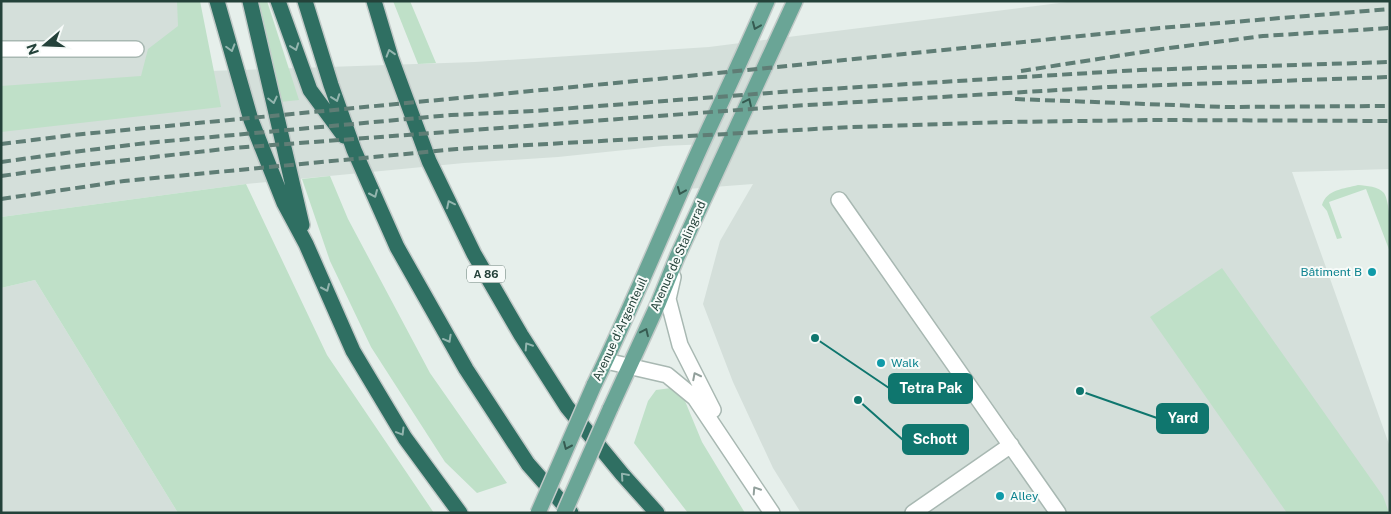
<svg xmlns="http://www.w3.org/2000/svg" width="1391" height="514" font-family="'Public Sans',sans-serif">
<rect width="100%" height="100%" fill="#e6efeb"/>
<!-- built -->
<path fill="#d4dfda" d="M1 1H195L209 71 475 62 709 47 1075 1H1390V169L1292 172 1390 447V513H801L773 468 733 382 703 304 720 241 753 184 687 189 708 144 663 146 558 157 464 163 246 184 1 217Z
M35 280 178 513H1V288Z"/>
<!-- green -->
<path fill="#bfe0c8" d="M177 1H200L221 107 1 132V86L141 76 148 49 178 26Z
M258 1H267L299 100 280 102Z
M393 1H410L436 63 418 64Z
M330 176 348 219 430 373 507 483 477 493 445 462 371 347 330 261 302 179Z
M246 184 327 355 434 513H178L35 280 1 288V217Z
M1358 185C1367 186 1378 186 1384 193 1391 204 1390 238 1390 252L1366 189 1329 202 1342 238 1337 239 1327 211 1322 205C1327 189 1344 189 1358 185Z
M1222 268 1383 496 1389 513H1287L1150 317Z
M671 388 685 401 702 442 745 513H688L634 443 648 401 656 390Z"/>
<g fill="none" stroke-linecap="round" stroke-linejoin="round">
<!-- minor casing -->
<g stroke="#a8b8b2" stroke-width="18">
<path id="minor" d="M1 49H136
M839 200 1058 513
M673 277 668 299 680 345 713 410
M606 361 667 375 695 398 772 513
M913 513 1011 445"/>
</g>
<!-- major casing -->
<g stroke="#c2cac8" stroke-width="18">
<path id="major" d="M594 385C632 307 665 226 701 146 723 98 746 50 767 1
M610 409 658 304 677 257 795 1"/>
</g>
<!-- highway casing -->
<g stroke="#c2cac8" stroke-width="18">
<path id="highway" d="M217 1 251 120 284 203 306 244 353 351 405 438 460 513
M250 1 302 225
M278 1 310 90 344 136
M305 1 331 85 354 150 397 247 466 369 528 464 571 513
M374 1 391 58 429 161 474 254 521 335 567 407 622 474 657 513"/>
</g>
<!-- minor -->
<use href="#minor" stroke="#fff" stroke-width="15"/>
<!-- major -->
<use href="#major" stroke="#6aa596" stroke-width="15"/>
<!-- highway -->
<use href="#highway" stroke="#2f6f62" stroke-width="15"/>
<!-- rail -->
<path stroke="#5f7d75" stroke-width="4" stroke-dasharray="10 5" stroke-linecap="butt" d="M1021 71 1162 49 1263 36 1390 28
M1015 99 1225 107 1390 106
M1 144 73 135 688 76 1160 28 1390 9
M1 162 73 152 146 143 451 115 534 111 795 91 1039 76 1140 70 1390 62
M1 176 66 167 233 148 791 106 1108 87 1390 77
M1 199 124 181 457 149 851 127 1007 122 1154 120 1390 121"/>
<!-- major-bridge casing -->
<g stroke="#c2cac8" stroke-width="18" stroke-linecap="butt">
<path id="major-bridge" d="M538 513 594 385
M564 513 610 409"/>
</g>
<!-- major-bridge -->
<use href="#major-bridge" stroke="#6aa596" stroke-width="15"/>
</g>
<!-- one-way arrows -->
<defs><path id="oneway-chevron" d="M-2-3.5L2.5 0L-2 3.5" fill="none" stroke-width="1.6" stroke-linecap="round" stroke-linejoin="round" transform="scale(1.25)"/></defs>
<g stroke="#365b51">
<use href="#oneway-chevron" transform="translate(756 26) rotate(113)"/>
<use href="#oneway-chevron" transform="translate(748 102) rotate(-65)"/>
<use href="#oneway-chevron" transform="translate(681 191) rotate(113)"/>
<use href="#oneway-chevron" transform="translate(645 332) rotate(-65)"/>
<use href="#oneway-chevron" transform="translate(567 446) rotate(114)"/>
</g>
<g stroke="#93b5ae">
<use href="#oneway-chevron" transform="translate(295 47) rotate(70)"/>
<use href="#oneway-chevron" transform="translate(231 48) rotate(74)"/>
<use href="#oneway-chevron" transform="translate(390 53) rotate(-107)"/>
<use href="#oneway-chevron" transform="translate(336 98) rotate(70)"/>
<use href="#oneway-chevron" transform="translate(273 100) rotate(77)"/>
<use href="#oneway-chevron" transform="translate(374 194) rotate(66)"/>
<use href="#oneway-chevron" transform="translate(450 204) rotate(-116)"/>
<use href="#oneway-chevron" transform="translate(326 288) rotate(66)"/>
<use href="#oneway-chevron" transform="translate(448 339) rotate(61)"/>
<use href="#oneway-chevron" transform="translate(528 346) rotate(-123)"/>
<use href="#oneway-chevron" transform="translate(401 432) rotate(59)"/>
<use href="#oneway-chevron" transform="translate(624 476) rotate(-131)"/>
</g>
<g stroke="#92a09c">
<use href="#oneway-chevron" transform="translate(696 376) rotate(-117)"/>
<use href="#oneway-chevron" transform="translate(756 490) rotate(-123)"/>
</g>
<!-- markers -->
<g fill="#0f9aa8" stroke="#f7fbf9" stroke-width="2">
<circle cx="1372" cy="272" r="5"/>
<circle cx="881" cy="363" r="5"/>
<circle cx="1000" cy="496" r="5"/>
</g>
<g text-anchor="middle" stroke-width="4" stroke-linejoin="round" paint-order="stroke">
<!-- shield labels -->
<rect fill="#f7fbf9" stroke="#637a73" stroke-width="1" x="467" y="265.5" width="38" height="17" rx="4"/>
<g font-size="11" font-weight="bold" fill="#24423a">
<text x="486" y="278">A 86</text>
</g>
<!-- street labels -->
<g font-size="12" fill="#24423a" stroke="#f7fbf9">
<text transform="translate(678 256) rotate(-66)" y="4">Avenue de Stalingrad</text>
<text transform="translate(620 329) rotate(-65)" y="4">Avenue d'Argenteuil</text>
</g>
<!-- culture labels -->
<g font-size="12" fill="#0d838f" stroke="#f7fbf9" text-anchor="start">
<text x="1362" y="276" text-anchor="end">Bâtiment B</text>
<text x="891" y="367">Walk</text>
<text x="1010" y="500">Alley</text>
</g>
</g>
<!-- callouts -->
<path fill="none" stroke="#0f766e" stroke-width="2" d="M815 338L889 388M1080 391L1157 418M858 400L903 440"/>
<g fill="#0f766e" stroke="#f7fbf9" stroke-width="2">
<circle cx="815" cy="338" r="5"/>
<circle cx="1080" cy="391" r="5"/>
<circle cx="858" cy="400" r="5"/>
</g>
<g fill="#0f766e" stroke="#0f766e" stroke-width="2">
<rect x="889" y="374" width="83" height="29" rx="5"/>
<rect x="1157" y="404" width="51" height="29" rx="5"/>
<rect x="903" y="425" width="65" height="29" rx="5"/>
</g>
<g font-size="14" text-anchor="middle" font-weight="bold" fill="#fff">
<text x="931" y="393">Tetra Pak</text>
<text x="1183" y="423">Yard</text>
<text x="935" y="444">Schott</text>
</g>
<!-- border -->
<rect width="1391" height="514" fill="none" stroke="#24423a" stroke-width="5"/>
<!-- north arrow -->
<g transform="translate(45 45) rotate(251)" stroke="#f7fbf9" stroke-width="4" paint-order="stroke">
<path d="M0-4L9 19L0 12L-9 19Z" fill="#24423a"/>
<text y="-8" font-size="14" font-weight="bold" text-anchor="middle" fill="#24423a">N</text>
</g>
</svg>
